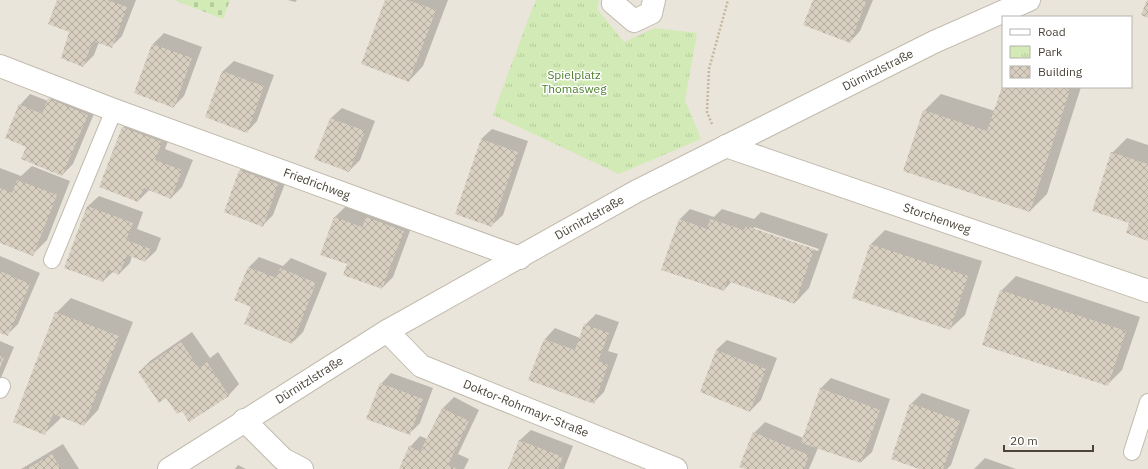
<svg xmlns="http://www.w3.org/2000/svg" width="1148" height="469" font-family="'IBM Plex Sans',sans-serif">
<defs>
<pattern id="cemetery-stones" width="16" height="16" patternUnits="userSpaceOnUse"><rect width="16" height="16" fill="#d2eab5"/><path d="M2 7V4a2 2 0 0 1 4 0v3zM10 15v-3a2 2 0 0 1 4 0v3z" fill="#b6ca9c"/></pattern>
<pattern id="park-tufts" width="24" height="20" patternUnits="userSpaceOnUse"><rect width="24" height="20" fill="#d2eab5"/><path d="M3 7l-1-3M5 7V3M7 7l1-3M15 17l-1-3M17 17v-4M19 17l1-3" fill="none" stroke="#b6ca9c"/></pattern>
<pattern id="building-cross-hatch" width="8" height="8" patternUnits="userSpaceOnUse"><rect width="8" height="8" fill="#d8cfc1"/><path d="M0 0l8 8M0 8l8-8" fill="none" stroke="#b1aa9e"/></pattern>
</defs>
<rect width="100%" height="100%" fill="#f6f3ec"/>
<!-- residential -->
<path fill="#eae5da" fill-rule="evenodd" d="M0 0H1148V469H0ZM1003 17H1131V87H1003Z"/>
<!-- cemetery -->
<path fill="url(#cemetery-stones)" d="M174 0H230L223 19Z"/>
<!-- park -->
<path fill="url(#park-tufts)" d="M536 0H599L597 9 624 42 655 28 697 33 685 100 701 139 619 174 493 115 527 22Z"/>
<!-- shadow -->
<path fill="#0003" fill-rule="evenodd" d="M58 0H136L122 36 111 47 99 42 94 55 83 66Z
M288 0H297L295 2Z
M386 0H448L423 66 409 81Z
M814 0H873L860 31 850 42Z
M164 33 202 47 184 96 174 106 135 93 153 44Z
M234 61 274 75 257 121 247 132 223 71Z
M1003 86 1081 87 1047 194 1030 211 924 111 941 94 995 111Z
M60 88 98 104 73 164 62 175 27 146 20 105 30 94 48 101Z
M342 108 375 121 360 160 349 171 331 118Z
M134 117 172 131 165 149 193 160 182 187 171 198 149 190 138 201 123 128Z
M492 129 528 141 503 215 492 225 481 139Z
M1127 138 1148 145V239L1130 222 1112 153Z
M251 159 289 173 273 215 263 225 225 212 240 170Z
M32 166 70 181 47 240 32 255 0 242V168L21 176Z
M99 196 143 212 137 229 161 238 156 251 145 261 132 256 130 263 119 274 113 272 103 281 65 268 88 206Z
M346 206 369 215 378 206 414 220 393 277 382 288 349 264 321 254 335 217Z
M690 209 714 217 722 209 754 219 761 212 828 234 809 288 795 303 732 281 724 290 679 220ZM754 227 819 249 818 251 754 229Z
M885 230 982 261 965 315 950 329 853 298 871 244Z
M0 256 40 273 18 324 7 335 0 332Z
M259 257 283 266 291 258 327 273 303 332 292 343 252 307 249 267Z
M1016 276 1140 317 1122 370 1107 385 1001 291Z
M71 298 133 322 98 410 84 425 61 416 60 419 45 433 56 313Z
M596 314 619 322 608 351 618 354 604 392 593 403 530 379 545 339 555 328 580 338 585 325Z
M192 332 210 358 218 352 239 384 229 395 190 421 182 410 139 372 150 361Z
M727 340 777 358 761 400 750 411 716 350Z
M0 341 14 347 0 380Z
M391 373 433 388 420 423 409 434 381 384Z
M831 378 890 399 872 452 861 462 818 448 809 469H747L754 433 765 422 803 438 820 389Z
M922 393 970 410 951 465 947 469H921L911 404Z
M454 397 479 410 458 454 469 459 464 469H400L410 447 420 436 427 439 443 408Z
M531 430 573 446 564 469H509L520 440Z
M63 444 79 469H21Z
M985 458 1016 469H974Z
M238 465 246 469H235Z"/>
<!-- building -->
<path fill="url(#building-cross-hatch)" d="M57 0H107L127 7 112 48 93 41 83 67 61 58 69 32 48 24Z
M385 0H408L436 10 409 82 361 64Z
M813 0H861L866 2 850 43 803 25Z
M1147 0H1148V18L1141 15Z
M152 44 192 58 174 108 134 93Z
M222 71 264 86 247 133 205 117Z
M1003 84V87H1062L1070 90 1030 212 903 171 923 110 987 131Z
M48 98 88 115 62 176 21 159 26 147 5 138 19 104 42 114Z
M330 118 365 131 349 172 314 159Z
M122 127 162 142 155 160 182 170 171 199 144 188 138 202 99 187Z
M481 139 518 152 492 227 455 214Z
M1111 152 1148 164V241L1126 233 1129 223 1092 211Z
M239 170 278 184 263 227 224 212Z
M17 180 57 195 33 256 0 243V188L12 193Z
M87 206 133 223 126 240 151 249 145 262 127 255 119 275 108 270 103 282 64 268Z
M334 217 362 227 366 217 404 231 382 289 343 275 347 264 320 255Z
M679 219 707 229 710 219 744 230 746 226 814 249 795 304 727 281 724 291 661 270Z
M870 244 968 276 950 330 852 298Z
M248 267 276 278 280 268 316 283 292 344 244 324 251 307 234 300Z
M0 271 30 284 8 336 0 333Z
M1000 290 1126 331 1108 386 982 345Z
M55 312 119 336 84 426 53 414 45 435 13 422Z
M584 324 609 333 598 361 608 365 594 404 528 380 544 339 575 350Z
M181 342 199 368 207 362 229 396 189 422 182 411 177 414 166 398 159 403 138 372Z
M716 350 766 369 750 412 700 392Z
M0 356 4 358 0 368Z
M380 383 423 399 410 435 366 419Z
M820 388 880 410 861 463 801 443Z
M910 403 960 421 943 469H919L891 459Z
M442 408 469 421 448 465 457 469H399L409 446 420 452Z
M753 432 809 455 804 469H745L739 467Z
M519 440 563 457 558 469H508Z
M52 454 61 469H27Z"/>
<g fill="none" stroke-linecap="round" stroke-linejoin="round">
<!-- lane casing -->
<g stroke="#c2bbae" stroke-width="18">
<path id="lane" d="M52 260 114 110
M0 390 2 386
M1132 452 1148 402"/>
</g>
<!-- street casing -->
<g stroke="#c2bbae" stroke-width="24">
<g id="street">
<path d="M614 0 613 3 634 21 651 13 654 0"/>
<path id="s1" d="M0 66 114 110 520 258"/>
<path id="s2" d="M726 146 1148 291"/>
<path id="s3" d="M387 331 421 366 676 469"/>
<path d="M244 420 283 459 302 469"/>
<path id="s4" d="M169 469 387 331 637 191 934 42 1029 0"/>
</g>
</g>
<!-- path -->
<path stroke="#c4b79f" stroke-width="2.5" stroke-dasharray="2 2" stroke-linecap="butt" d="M712 124 707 112 709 69 728 0"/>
<!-- lane -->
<use href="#lane" stroke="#fff" stroke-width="16"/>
<!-- street -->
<use href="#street" stroke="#fff" stroke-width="22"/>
</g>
<g text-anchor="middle" stroke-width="3" stroke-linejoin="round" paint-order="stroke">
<!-- street labels -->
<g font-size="12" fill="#4b4439" stroke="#fff">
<text dy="4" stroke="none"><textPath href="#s4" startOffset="814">Dürnitzlstraße</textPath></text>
<text dy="4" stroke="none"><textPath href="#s1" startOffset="338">Friedrichweg</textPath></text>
<text dy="4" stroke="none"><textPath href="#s4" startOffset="490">Dürnitzlstraße</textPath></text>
<text dy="4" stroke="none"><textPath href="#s2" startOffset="223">Storchenweg</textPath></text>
<text dy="4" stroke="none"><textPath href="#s4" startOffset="166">Dürnitzlstraße</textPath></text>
<text dy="4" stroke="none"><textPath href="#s3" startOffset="162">Doktor-Rohrmayr-Straße</textPath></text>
</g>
<!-- park labels -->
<g font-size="12" fill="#4a7f2a" stroke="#fff">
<text x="574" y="79">Spielplatz<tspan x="574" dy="14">Thomasweg</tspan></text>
</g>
</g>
<!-- legend -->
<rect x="1002" y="16" width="130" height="72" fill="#ffffff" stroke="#b7b4b0"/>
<rect x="1010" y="29" width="20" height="6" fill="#ffffff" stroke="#b7b4b0"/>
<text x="1038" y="36" font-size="12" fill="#4b4439">Road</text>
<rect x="1010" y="46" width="20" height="12" fill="url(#park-tufts)" stroke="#b7b4b0"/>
<text x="1038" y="56" font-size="12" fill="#4b4439">Park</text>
<rect x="1010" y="66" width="20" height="12" fill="url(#building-cross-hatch)" stroke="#b7b4b0"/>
<text x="1038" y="76" font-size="12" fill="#4b4439">Building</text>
<!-- scale -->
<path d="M1004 445v6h89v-6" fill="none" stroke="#4b4439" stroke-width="2"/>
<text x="1010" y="445" font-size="12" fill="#4b4439" stroke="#ffffff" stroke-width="3" paint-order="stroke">20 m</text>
</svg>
